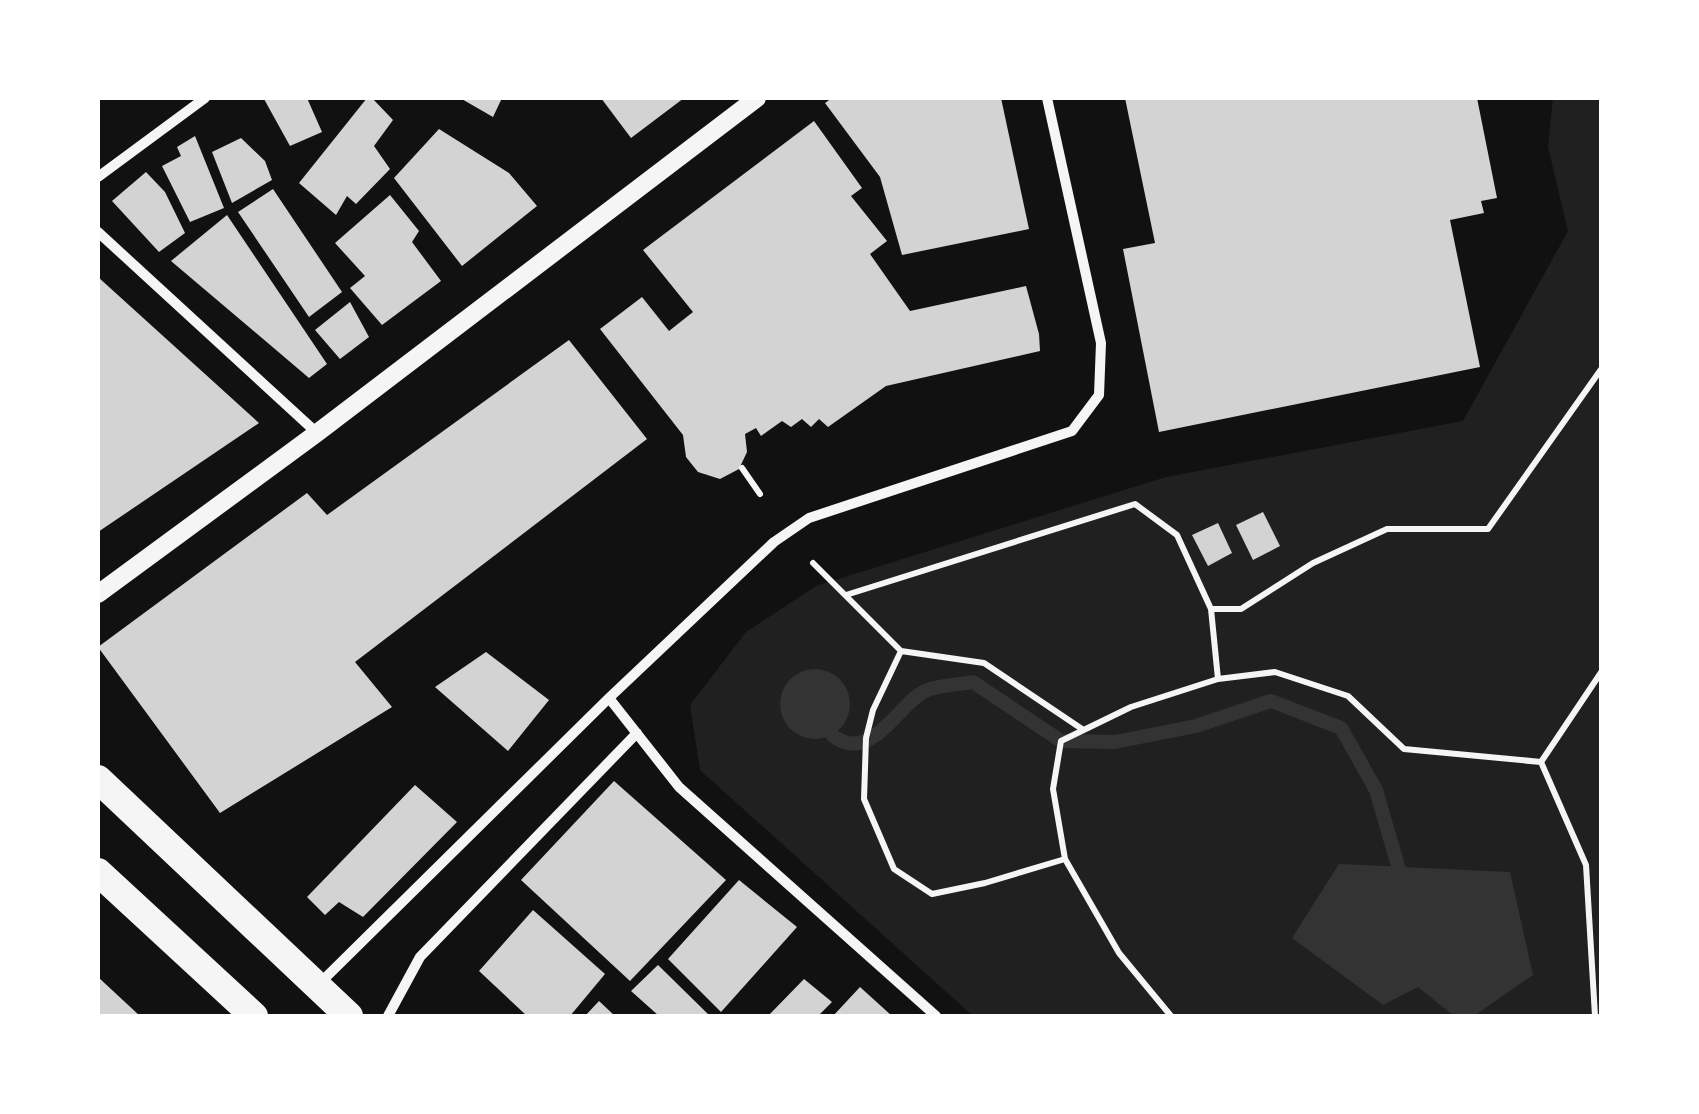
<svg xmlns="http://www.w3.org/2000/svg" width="1699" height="1114" font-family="Lato,sans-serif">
<rect width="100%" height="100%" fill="#111"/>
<!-- green -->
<path fill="#202020" d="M1553 98H1601V1016H973L700 770 690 705 746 632 816 586 1166 477 1463 421 1568 231 1548 147Z"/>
<!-- water -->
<path fill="#333" d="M780 704a35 35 0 1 1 70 0a35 35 0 1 1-70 0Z
M1339 864 1510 872 1533 975 1474 1016H1454L1418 987 1383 1005 1292 938Z"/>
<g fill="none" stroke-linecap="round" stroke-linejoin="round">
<!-- stream -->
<path stroke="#333" stroke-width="14" d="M832 735C870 766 898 704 925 691 938 685 958 685 973 682L1061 741 1115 742 1196 726 1271 701 1341 728 1376 790 1398 866"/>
</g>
<!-- building -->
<path fill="#d3d3d3" d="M267 98H307L322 132 290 146 264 99Z
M367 98H372L393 120 374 146 390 169 356 204 347 196 336 215 299 183Z
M460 98H502L493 117Z
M601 98H684L631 138Z
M832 98H1001L1029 229 902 255 880 177 825 103Z
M1125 98H1477L1497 198 1481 201 1484 213 1450 220 1480 367 1159 432 1123 249 1155 243Z
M814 121 862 188 851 196 887 241 870 254 910 311 1026 286 1039 334 1040 351 886 386 828 427 819 419 811 427 802 419 791 427 782 421 761 436 756 428 745 434 747 452 739 469 720 479 698 472 686 457 683 435 600 329 642 297 669 331 693 312 643 250Z
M439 129 509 173 537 206 462 266 394 178Z
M195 136 224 208 190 222 162 166 181 156 177 147Z
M241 138 265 161 272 180 232 203 212 152Z
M146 172 165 192 185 233 159 252 112 201Z
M273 189 342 292 309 317 238 212Z
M390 195 419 231 412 242 441 281 382 325 350 288 365 276 335 243Z
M227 215 327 364 309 378 171 261Z
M98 277 259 423 98 532Z
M350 302 369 337 340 359 315 330Z
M569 340 647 439 355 662 392 707 220 813 98 647 307 493 327 515Z
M1263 512 1280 546 1253 560 1236 525Z
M1218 523 1232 553 1208 566 1192 535Z
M486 652 549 700 508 751 435 687Z
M614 781 726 880 630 981 521 880Z
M415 785 457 822 363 917 339 902 325 915 307 897Z
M739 880 797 927 721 1012 668 959Z
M533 910 605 974 570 1016H527L479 971Z
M658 965 710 1016H659L631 991Z
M98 977 140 1016H98Z
M804 979 832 1002 818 1016H768Z
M860 987 892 1016H833Z
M599 1001 615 1016H585Z"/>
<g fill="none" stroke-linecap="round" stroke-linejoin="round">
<!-- path -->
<path stroke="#f5f5f5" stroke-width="6" d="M742 468 760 494
M813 563 901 651 984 663 1082 729
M846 595 1135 504 1177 535 1211 609 1218 679
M1211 609H1241L1313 563 1387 529H1488L1602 368
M901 651 873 710 866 738 864 799 894 869 932 894 985 883 1065 859
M1541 762 1602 671
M1171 1016 1119 953 1065 859 1053 789 1061 741 1131 707 1218 679 1275 672 1348 696 1404 749 1541 762 1586 865 1595 1016"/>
<!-- minor -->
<path stroke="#f5f5f5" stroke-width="10" d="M98 177 205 98
M98 232 317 433
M609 698 679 787 936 1016
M318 985 609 698 774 542 809 518 1072 431 1099 395 1101 343 1047 98
M388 1016 420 957 637 733"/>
<!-- tertiary -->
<path stroke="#f5f5f5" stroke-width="18" d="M98 594 317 433 757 98"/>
<!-- trunk -->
<path stroke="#f5f5f5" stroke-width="28" d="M98 779 349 1016
M98 872 254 1016"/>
</g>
<!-- border -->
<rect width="1699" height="1114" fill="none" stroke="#ffffff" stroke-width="200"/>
</svg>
